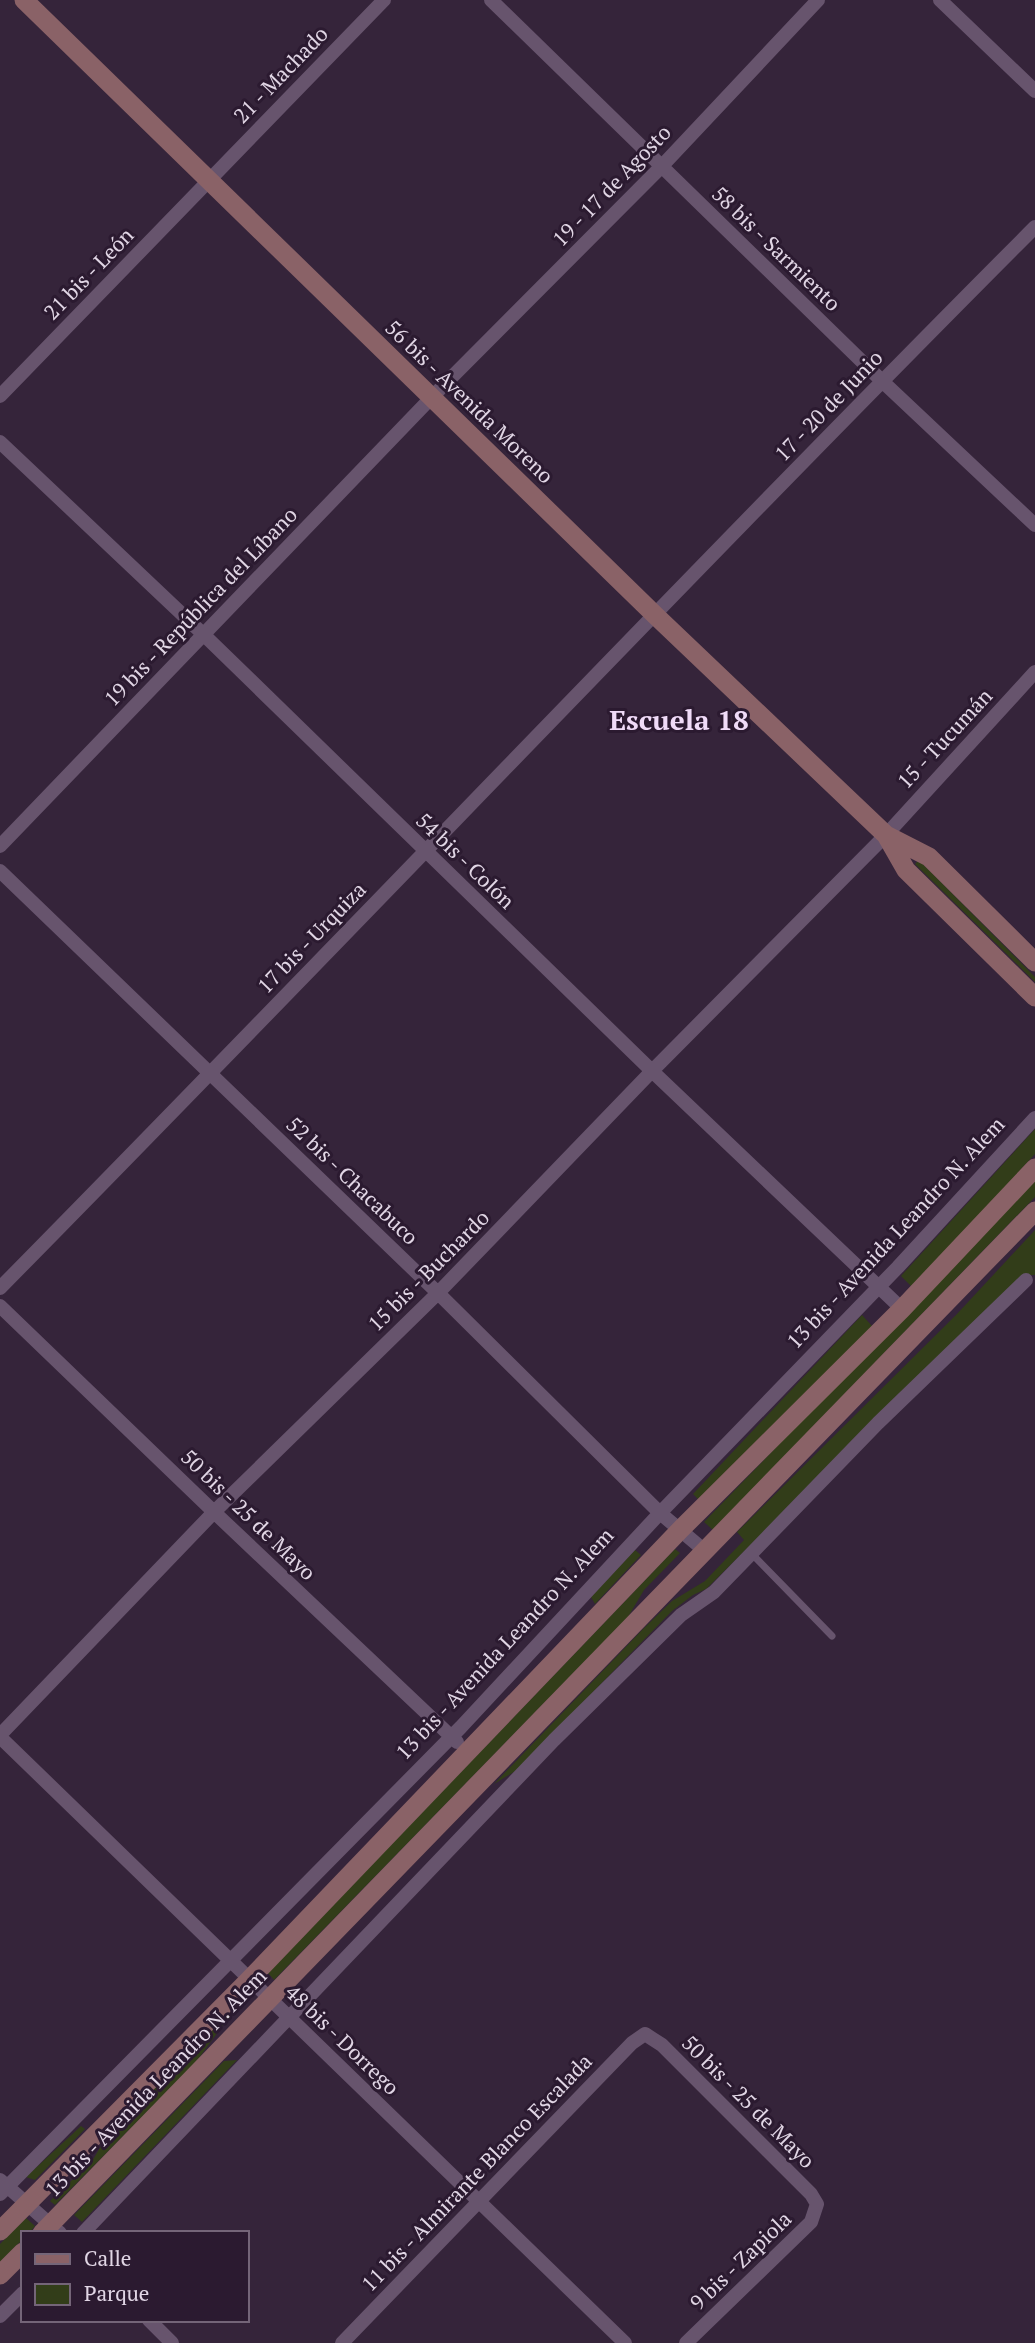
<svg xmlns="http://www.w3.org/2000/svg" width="1035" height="2343" font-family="'PT Serif',serif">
<rect width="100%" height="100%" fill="#35243a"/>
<!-- green -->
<path fill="#323d19" d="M919 860 1035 977V982L915 864Z
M1035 1129V1154L913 1288 901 1276Z
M1035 1180V1197L713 1530 704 1522Z
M1035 1230V1275H1023L706 1589 693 1595 672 1611 517 1770 494 1784 643 1629 672 1601 705 1581 744 1540 737 1532 956 1315Z
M862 1315 873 1327 700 1501 693 1494Z
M675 1549 680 1553 644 1590 628 1617 274 1980 268 1973Z
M635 1550 641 1555 595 1604 591 1597Z
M246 1993 250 1998 223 2025 196 2062 55 2205 50 2201 92 2161 104 2141Z
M237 2060 82 2222 74 2215 224 2061Z
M81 2126 85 2129 35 2180 26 2177Z
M26 2218 35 2226 29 2233H23V2239L0 2262V2244Z"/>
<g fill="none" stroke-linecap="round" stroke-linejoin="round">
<!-- service -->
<path stroke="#67546d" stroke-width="7" d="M752 1554 832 1636"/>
<!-- minor -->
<path stroke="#67546d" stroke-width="14" d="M491 0 882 381 1035 525
M940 0 1035 91
M0 396 384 0
M0 442 203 634 652 1071 902 1309
M0 846 432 397 661 167 818 0
M0 871 438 1293 660 1513 705 1551
M0 1288C347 936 686 577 1035 227
M0 1306 214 1512 457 1742
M0 1735 214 1512 438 1293 652 1071 886 835 1035 672
M0 1737 625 2343
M0 2180 60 2233
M0 2194 461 1727 660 1513 898 1267 1035 1118
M83 2233 554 1740 681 1615 714 1592 878 1423 1026 1280
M0 2316 23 2293
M149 2320 172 2343
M342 2343 632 2043 645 2034 662 2045 811 2194 817 2204 811 2222 686 2343"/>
<!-- secondary -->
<path stroke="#8a6267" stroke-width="19" d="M24 0 656 616 886 835 906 870 1035 997
M886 835 929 857 1035 962
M0 2231 249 1980 681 1529 902 1309 1035 1168
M42 2233 1035 1211
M0 2275 23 2252"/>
</g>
<g text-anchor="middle" stroke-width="6" stroke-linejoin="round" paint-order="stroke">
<!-- street labels -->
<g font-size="21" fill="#e1d6e5" stroke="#2b1a30">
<text transform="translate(281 75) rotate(-46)" y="7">21 - Machado</text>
<text transform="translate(612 186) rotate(-46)" y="7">19 - 17 de Agosto</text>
<text transform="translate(776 249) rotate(44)" y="7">58 bis - Sarmiento</text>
<text transform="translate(89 274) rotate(-46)" y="7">21 bis - León</text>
<text transform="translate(469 402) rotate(44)" y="7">56 bis - Avenida Moreno</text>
<text transform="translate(829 406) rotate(-46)" y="7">17 - 20 de Junio</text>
<text transform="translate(201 607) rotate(-46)" y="7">19 bis - República del Líbano</text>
<text transform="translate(945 739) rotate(-47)" y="7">15 - Tucumán</text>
<text transform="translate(465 861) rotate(44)" y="7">54 bis - Colón</text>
<text transform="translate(312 938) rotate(-46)" y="7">17 bis - Urquiza</text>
<text transform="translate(352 1181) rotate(44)" y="7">52 bis - Chacabuco</text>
<text transform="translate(896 1233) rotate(-47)" y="7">13 bis - Avenida Leandro N. Alem</text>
<text transform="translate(429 1271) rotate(-45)" y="7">15 bis - Buchardo</text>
<text transform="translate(248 1515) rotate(44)" y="7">50 bis - 25 de Mayo</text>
<text transform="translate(505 1644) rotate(-47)" y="7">13 bis - Avenida Leandro N. Alem</text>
<text transform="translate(342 2040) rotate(44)" y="7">48 bis - Dorrego</text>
<text transform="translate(156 2083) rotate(-46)" y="7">13 bis - Avenida Leandro N. Alem</text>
<text transform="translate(748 2102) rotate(45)" y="7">50 bis - 25 de Mayo</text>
<text transform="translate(477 2173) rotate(-46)" y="7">11 bis - Almirante Blanco Escalada</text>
<text transform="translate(741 2261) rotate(-44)" y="7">9 bis - Zapiola</text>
</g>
<!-- district labels -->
<g font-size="28" font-weight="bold" fill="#f0dbf8" stroke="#2b1a30">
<text x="679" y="730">Escuela 18</text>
</g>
</g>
<!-- legend -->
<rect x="21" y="2231" width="228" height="91" fill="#2b1a30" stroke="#746578" stroke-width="2"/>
<rect x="35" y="2254" width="35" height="10" fill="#8a6267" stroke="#746578" stroke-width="2"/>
<text x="84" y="2266" font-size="21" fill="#e1d6e5">Calle</text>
<rect x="35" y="2284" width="35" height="21" fill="#323d19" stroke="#746578" stroke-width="2"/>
<text x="84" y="2301" font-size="21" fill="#e1d6e5">Parque</text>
</svg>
